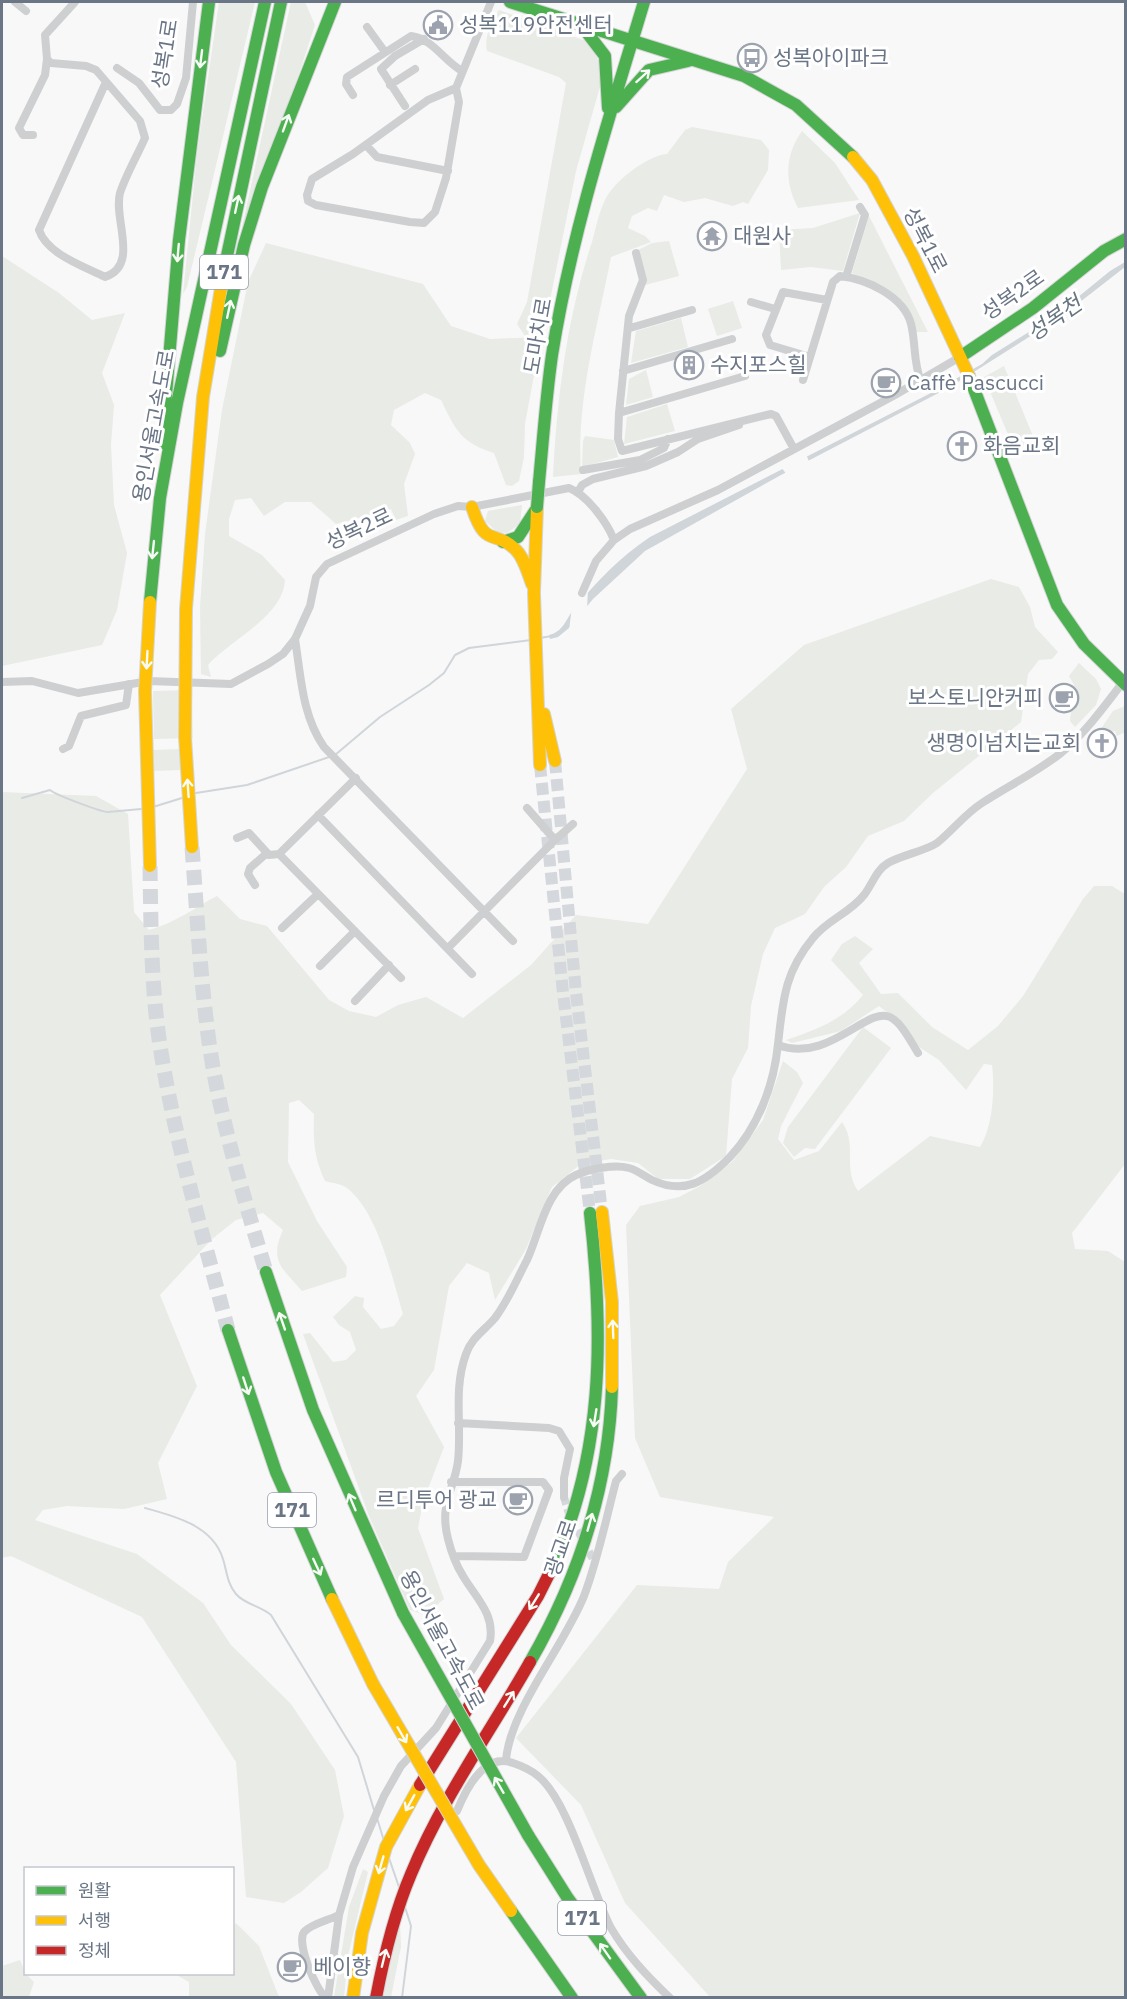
<svg xmlns="http://www.w3.org/2000/svg" width="1127" height="1999" font-family="'IBM Plex Sans','Noto Sans KR',sans-serif">
<rect width="100%" height="100%" fill="#f8f8f8"/>
<!-- green -->
<path fill="#e8ebe6" d="M219 2H255L187 287 183 294 197 154Z
M291 2H305L315 25 229 287Z
M499 10 589 42 603 69 601 83 576 171 543 335 525 336 517 324 527 302 566 83 559 77 487 51C484 38 491 20 499 10Z
M692 127 761 140 769 150 768 170 748 204 743 202 733 206 705 198 684 202 664 195 657 211 648 208 632 216 628 228 645 236 651 242 611 257C597 329 576 400 581 474L553 477C557 397 567 317 592 242 596 228 599 211 606 198 615 181 648 155 667 154L685 130Z
M802 131 835 163 859 200 798 208C784 181 785 155 802 131Z
M860 213 843 271 811 267 781 270 779 230 813 228Z
M869 216 928 332H916L910 314 852 273Z
M669 241 679 276 645 285 638 250 652 243Z
M266 243 423 284 451 326 490 339 541 337 525 424 524 457 519 481 512 486 506 485 494 453C461 443 455 429 441 400L425 393 394 410 391 425 410 443 415 454 404 484 408 516 396 520 391 509 336 524 311 502H285L264 516 251 498 235 500 229 519V536L262 555 285 580C283 617 230 640 208 665L211 677 201 674 200 607 205 534 222 410 248 282Z
M2 256 59 293 92 320 125 313 102 373 114 405 111 445 114 505 127 553 117 610 102 645 2 666Z
M733 301 742 328 717 336 708 309Z
M681 318 688 347 631 363 636 331Z
M1004 366 1035 441 1014 449 984 377Z
M646 370 653 397 626 405 629 379Z
M667 404 675 431 624 444 627 417Z
M585 436 614 440 618 457 582 467 583 441Z
M522 505 520 524 507 533 497 532 485 521 488 511Z
M991 579 1019 587 1030 607 1035 627 1058 652 1052 659 1039 660 1028 674 1021 722 933 793 904 821 868 836 846 867 824 887 805 914 775 928 763 954 751 1006 748 1048 732 1079 726 1156 690 1179H658L638 1163 611 1159 581 1164 552 1187 526 1249 495 1300 489 1273 467 1263 449 1286 434 1370 416 1396 444 1447 423 1502 418 1528 444 1599 425 1615 410 1610 369 1516 303 1334 310 1333 333 1362 346 1360 356 1350 350 1332 339 1325 333 1317 355 1296 364 1298 363 1307 381 1329 394 1326 403 1314C392 1277 378 1212 347 1188 342 1184 332 1183 325 1181 314 1158 313 1140 314 1114L299 1100 289 1103 288 1162 317 1221 347 1267 346 1277 302 1291C282 1268 269 1261 283 1230L263 1213 236 1220 212 1239 160 1295 197 1386 158 1463 167 1499 124 1509 67 1506 43 1510 35 1520 137 1554 203 1603 231 1645 291 1704 335 1770 344 1816 328 1868 301 1892 284 1903 246 1897 236 1762 142 1617 11 1556 2 1558V792L96 796 128 814 134 912 149 930C175 923 194 908 217 896L240 919 267 926 329 1000 349 1011 376 1017 398 1005 426 997 463 1018 531 965 576 915 648 924 747 769 731 709 804 645Z
M1079 663 1096 679 1101 689 1096 705 1075 727 1070 721 1074 685 1069 676Z
M191 690 193 738 154 739 153 691Z
M1125 706V735L1123 733 1117 736 1115 731 1096 736 1113 711Z
M182 749V770L152 771V750Z
M1094 886H1112L1125 894V1164L1072 1233 1075 1249 1108 1251 1125 1262V1997H710L625 1903 581 1805 516 1738 637 1585 719 1589 728 1562 774 1517 660 1497 635 1438 626 1225 640 1206 679 1197 700 1186 732 1162 763 1120 783 1061 797 1072 803 1083 781 1126 778 1139 794 1160 819 1151 842 1122C858 1144 842 1169 858 1191L930 1136 980 1147C993 1126 995 1090 992 1065L984 1064 966 1090 939 1060 919 1047 895 1019 879 1006 841 1031 792 1043 786 1040C816 1030 843 1020 863 995L831 960 842 944 855 936 873 949 859 963 881 994 898 993 932 1027 968 1050 998 1026 1023 996 1083 899Z
M863 1027 891 1048 815 1149 805 1148 794 1157 783 1143 788 1127Z
M363 1869 368 1872 348 1956 344 1997H334L349 1907Z
M400 1922 401 1947 391 1997 381 1998Z
M236 1923 259 1946 279 1997H189V1982L175 1974H232L233 1927Z
M20 1960 26 1974 34 1982 29 1997H2V1966Z"/>
<!-- water -->
<path fill="#d0d5d9" d="M1125 262V267L1062 316 950 387 781 475 645 551 593 599 569 628 558 637 550 639 549 635C563 632 566 619 574 609 597 581 620 557 650 537L929 394 982 364 992 355 1056 315 1110 271Z"/>
<!-- pier -->
<path fill="#f8f8f8" d="M806 454 810 464 787 475 781 467Z
M588 587 587 611 569 631 572 606Z"/>
<g fill="none" stroke-linecap="round" stroke-linejoin="round">
<!-- stream -->
<path stroke="#d0d5d9" stroke-width="2" d="M540 638 552 636
M196 793 247 785 335 755 380 717 429 685 444 673 455 655 469 648 531 640
M22 798 50 790C56 795 101 812 108 812 119 811 130 810 141 809
M153 807 182 798
M145 1508C175 1516 213 1526 223 1559 227 1572 227 1583 236 1594 244 1604 261 1606 271 1615L358 1757 374 1810
M377 1818 384 1841
M389 1858 400 1890
M402 1998 411 1926 404 1904"/>
<!-- street-tunnel -->
<path stroke="#d4d7dc" stroke-width="8" stroke-dasharray="8 4" stroke-linecap="butt" d="M564 1497 569 1514 594 1561"/>
<!-- secondary-tunnel -->
<path stroke="#d4d7dc" stroke-width="12" stroke-dasharray="12 6" stroke-linecap="butt" d="M555 761 576 993 602 1212
M540 765 563 993 590 1213"/>
<!-- highway-tunnel -->
<path stroke="#d4d7dc" stroke-width="15" stroke-dasharray="15 8" stroke-linecap="butt" d="M192 847C197 912 200 977 209 1042 220 1120 244 1197 266 1272
M150 866C151 928 151 990 161 1052 176 1146 204 1238 228 1330"/>
<!-- fast casing -->
<g stroke="#d4d5d6" stroke-width="14">
<path id="fast" d="M510 2 744 76 796 105 853 157
M582 26 605 56 608 108
M616 107 649 70 688 61
M224 270 281 2
M220 351 244 245 262 187 335 2
M960 357 1033 308 1104 251 1126 239
M969 376 1057 605 1084 644 1126 685
M162 443 179 240 209 2
M539 482C543 440 546 397 552 355 571 235 609 118 644 2
M503 542 518 537 537 508
M150 602 160 498 177 403 265 2
M266 1272 313 1410 403 1613
M228 1330 276 1472 332 1599
M550 1572C604 1457 604 1336 590 1213
M530 1662C579 1577 609 1486 612 1387
M528 1835 567 1897 641 1998
M511 1911 572 1998"/>
</g>
<!-- slow casing -->
<g stroke="#d4d5d6" stroke-width="14">
<path id="slow" d="M853 157 872 180 913 256 969 376
M472 507C486 550 494 528 516 550 524 558 528 573 532 584
M537 507 534 593 540 765
M186 609 203 397 224 270
M544 714 555 761
M602 1212 612 1302V1387
M332 1599 373 1684
M353 1998 362 1933 386 1847 420 1785"/>
</g>
<!-- jam casing -->
<g stroke="#d4d5d6" stroke-width="14">
<path id="jam" d="M420 1785 538 1596 550 1572
M376 1998C384 1956 394 1914 411 1874 442 1799 490 1732 530 1662"/>
</g>
<!-- street -->
<path stroke="#cecfd1" stroke-width="8" d="M15 2 26 11
M75 2 45 35 47 59 51 63 86 66 96 70 140 121 145 138C137 156 126 175 120 193 113 219 140 265 105 277 83 266 47 254 39 230L106 82
M367 27 385 52
M117 68 139 83 160 110H171L177 104 186 78 193 2
M390 85 415 69
M456 88 428 100 353 154 312 179 307 195 308 201 316 205 410 222 424 223 435 212 446 178 459 102 456 88 491 2
M353 95 346 84 347 77 411 36C433 39 443 60 462 71
M405 106 381 69 395 56 424 39
M33 135H23L19 128 45 75 47 59
M366 145 377 157 448 171
M636 253 643 280 629 316 619 413 618 439 622 451 771 414 776 416 794 449
M846 277 865 215 860 207
M751 302 775 309
M630 328 692 310
M810 357 770 345 766 335 783 292 827 300
M623 371 732 339
M803 380 833 282 840 276C866 279 904 296 911 324 916 343 913 363 921 381
M619 413 745 376
M583 470 640 460 664 448 668 439
M578 492 582 485 593 479 646 466 678 452 698 439 739 425
M582 593 596 561 614 540 630 529 718 490 895 395 960 357
M295 639C301 677 302 715 324 747L513 941
M2 682 32 681 78 693 149 681 231 684 268 664 283 654 295 639 310 606 316 577 327 564 434 514 458 506 472 507 569 488C587 495 607 522 614 540
M63 749 69 746 81 716 126 705 129 684
M356 778 279 854 401 978
M318 815 472 974
M237 838 249 833 269 855 279 854
M555 840 573 824
M255 885 248 874 250 868 267 853
M282 928 318 894
M448 948 555 840 527 808
M320 966 355 931
M355 1001 389 965
M778 1045C828 1064 867 1006 890 1017 902 1023 911 1042 918 1053
M458 1423 549 1428 559 1431 570 1449 564 1478V1497
M451 1482H543L549 1490 524 1557 454 1556
M506 1760C510 1710 564 1646 584 1596 598 1559 606 1519 616 1481L622 1474
M457 1811C466 1789 484 1752 513 1763 522 1766 531 1770 538 1776 569 1801 591 1890 611 1928 627 1955 647 1976 670 1998
M326 1998C316 1990 296 1943 304 1932 311 1924 329 1920 339 1915
M328 1998 339 1915 353 1867 384 1796 401 1766 436 1728 490 1641C495 1614 476 1598 463 1576 456 1565 451 1551 448 1539 439 1503 454 1491 458 1461 462 1425 453 1389 466 1354 472 1337 484 1331 495 1318 508 1301 517 1279 527 1260 540 1232 546 1188 576 1175 590 1169 614 1164 629 1168 637 1170 644 1176 652 1180 684 1195 705 1182 729 1158 758 1128 774 1085 778 1044 783 1001 784 973 813 938 827 920 850 913 864 895 872 885 876 870 888 863 902 855 925 851 937 843 953 830 965 814 982 803 1008 786 1037 772 1061 753 1085 733 1104 707 1123 682"/>
<!-- fast -->
<use href="#fast" stroke="#4caf50" stroke-width="12"/>
<!-- slow -->
<use href="#slow" stroke="#ffc107" stroke-width="12"/>
<!-- jam -->
<use href="#jam" stroke="#c62828" stroke-width="12"/>
<!-- fast-bridge casing -->
<g stroke="#d4d5d6" stroke-width="14" stroke-linecap="butt">
<path id="fast-bridge" d="M537 507 539 482
M403 1613 528 1835"/>
</g>
<!-- slow-bridge casing -->
<g stroke="#d4d5d6" stroke-width="14" stroke-linecap="butt">
<path id="slow-bridge" d="M150 602 145 691 150 866
M186 609 185 737 192 847
M373 1684 479 1865 511 1911"/>
</g>
<!-- fast-bridge -->
<use href="#fast-bridge" stroke="#4caf50" stroke-width="12"/>
<!-- slow-bridge -->
<use href="#slow-bridge" stroke="#ffc107" stroke-width="12"/>
</g>
<!-- one-way arrows -->
<defs><path id="oneway-shaft" d="M-6 0H5M1.5-3L5.5 0L1.5 3" fill="none" stroke-width="1.6" stroke-linecap="round" stroke-linejoin="round" transform="scale(1.5)"/></defs>
<g stroke="#f6fbf6">
<use href="#oneway-shaft" transform="translate(201 59) rotate(97)"/>
<use href="#oneway-shaft" transform="translate(643 76) rotate(-42)"/>
<use href="#oneway-shaft" transform="translate(286 123) rotate(-70)"/>
<use href="#oneway-shaft" transform="translate(237 204) rotate(-78)"/>
<use href="#oneway-shaft" transform="translate(178 253) rotate(95)"/>
<use href="#oneway-shaft" transform="translate(229 309) rotate(-78)"/>
<use href="#oneway-shaft" transform="translate(153 550) rotate(96)"/>
<use href="#oneway-shaft" transform="translate(147 660) rotate(93)"/>
<use href="#oneway-shaft" transform="translate(188 788) rotate(-94)"/>
<use href="#oneway-shaft" transform="translate(282 1321) rotate(-109)"/>
<use href="#oneway-shaft" transform="translate(613 1329) rotate(-92)"/>
<use href="#oneway-shaft" transform="translate(246 1386) rotate(72)"/>
<use href="#oneway-shaft" transform="translate(595 1418) rotate(99)"/>
<use href="#oneway-shaft" transform="translate(352 1502) rotate(-113)"/>
<use href="#oneway-shaft" transform="translate(590 1522) rotate(-74)"/>
<use href="#oneway-shaft" transform="translate(317 1567) rotate(65)"/>
<use href="#oneway-shaft" transform="translate(534 1602) rotate(122)"/>
<use href="#oneway-shaft" transform="translate(509 1699) rotate(-58)"/>
<use href="#oneway-shaft" transform="translate(402 1735) rotate(60)"/>
<use href="#oneway-shaft" transform="translate(499 1785) rotate(-120)"/>
<use href="#oneway-shaft" transform="translate(410 1803) rotate(119)"/>
<use href="#oneway-shaft" transform="translate(381 1865) rotate(106)"/>
<use href="#oneway-shaft" transform="translate(605 1951) rotate(-125)"/>
<use href="#oneway-shaft" transform="translate(384 1958) rotate(-76)"/>
</g>
<!-- icons -->
<defs>
<g id="civic-ring" transform="scale(1.5)"><circle r="9.5" fill="#fff" stroke="#9ca3ae" stroke-width="1.5"/><path d="M-.6-6.5H3V-4.5H.6V-3L4-1V1h2V6H-6V1h2V-1L-.6-3ZM-1.2 2.5V6h2.4V2.5Z" fill="#9ca3ae"/></g>
<g id="bus-ring" transform="scale(1.5)"><circle r="9.5" fill="#fff" stroke="#9ca3ae" stroke-width="1.5"/><path d="M-5-6H5V4H4V6H2V4H-2V6H-4V4H-5ZM-3.5-4V0h7V-4ZM-3.5 1.2v1.5H-2V1.2ZM2 1.2v1.5H3.5V1.2Z" fill="#9ca3ae"/></g>
<g id="temple-ring" transform="scale(1.5)"><circle r="9.5" fill="#fff" stroke="#9ca3ae" stroke-width="1.5"/><path d="M0-6L5-2H3V0L6.5 2.5H4V6H1.5V3h-3V6H-4V2.5H-6.5L-3 0V-2H-5Z" fill="#9ca3ae"/></g>
<g id="building-ring" transform="scale(1.5)"><circle r="9.5" fill="#fff" stroke="#9ca3ae" stroke-width="1.5"/><path d="M-4-6H4V6H1V3H-1V6H-4ZM-2.5-4.3h1.7v1.8h-1.7ZM.8-4.3h1.7v1.8H.8ZM-2.5-1h1.7V.8h-1.7ZM.8-1h1.7V.8H.8Z" fill="#9ca3ae"/></g>
<g id="cafe-ring" transform="scale(1.5)"><circle r="9.5" fill="#fff" stroke="#9ca3ae" stroke-width="1.5"/><path d="M-5.5-4.5H6V0H3Q3 3.5 0 3.5H-2.5Q-5.5 3.5-5.5 0ZM3-3.2v2h1.7v-2ZM-6 4.5H4V6H-6Z" fill="#9ca3ae"/></g>
<g id="church-ring" transform="scale(1.5)"><circle r="9.5" fill="#fff" stroke="#9ca3ae" stroke-width="1.5"/><path d="M-1.2-6h2.4v3.5h3.3v2.4h-3.3V6h-2.4V-.1h-3.3v-2.4h3.3Z" fill="#9ca3ae"/></g>
</defs>
<g fill-rule="evenodd">
<use href="#civic-ring" x="438" y="25"/>
<use href="#bus-ring" x="752" y="58"/>
<use href="#temple-ring" x="712" y="236"/>
<use href="#building-ring" x="689" y="365"/>
<use href="#cafe-ring" x="886" y="383"/>
<use href="#church-ring" x="962" y="446"/>
<use href="#cafe-ring" x="1064" y="698"/>
<use href="#church-ring" x="1102" y="743"/>
<use href="#cafe-ring" x="518" y="1500"/>
<use href="#cafe-ring" x="292" y="1967"/>
</g>
<g text-anchor="middle" stroke-width="6" stroke-linejoin="round" paint-order="stroke">
<!-- shield labels -->
<g fill="#fff" stroke="#979eaa" stroke-width="1.5">
<rect x="200" y="255" width="48" height="34" rx="4.5"/>
<rect x="268" y="1493" width="48" height="34" rx="4.5"/>
<rect x="558" y="1901" width="48" height="34" rx="4.5"/>
</g>
<g font-size="20" font-weight="bold" fill="#6a7586">
<text x="224" y="279">171</text>
<text x="292" y="1517">171</text>
<text x="582" y="1925">171</text>
</g>
<!-- poi labels -->
<g font-size="21" fill="#6a7586" stroke="#fff" text-anchor="start">
<text x="459" y="32">성복119안전센터</text>
<text x="773" y="65">성복아이파크</text>
<text x="733" y="243">대원사</text>
<text x="710" y="372">수지포스힐</text>
<text x="907" y="390">Caffè Pascucci</text>
<text x="983" y="453">화음교회</text>
<text x="1043" y="705" text-anchor="end">보스토니안커피</text>
<text x="1081" y="750" text-anchor="end">생명이넘치는교회</text>
<text x="497" y="1507" text-anchor="end">르디투어 광교</text>
<text x="313" y="1974">베이향</text>
</g>
<!-- street labels -->
<g font-size="21" fill="#6a7586" stroke="#fff">
<text transform="translate(165 54) rotate(-81)" y="7">성복1로</text>
<text transform="translate(925 240) rotate(63)" y="7">성복1로</text>
<text transform="translate(1013 295) rotate(-35)" y="7">성복2로</text>
<text transform="translate(538 336) rotate(-80)" y="7">도마치로</text>
<text transform="translate(154 426) rotate(-80)" y="7">용인서울고속도로</text>
<text transform="translate(359 529) rotate(-25)" y="7">성복2로</text>
<text transform="translate(561 1548) rotate(-71)" y="7">광교로</text>
<text transform="translate(442 1640) rotate(62)" y="7">용인서울고속도로</text>
</g>
<!-- water labels -->
<g font-size="22" font-style="italic" fill="#667581" stroke="#fff">
<text transform="translate(1054 318) rotate(-35)" y="8">성복천</text>
</g>
</g>
<!-- border -->
<rect width="1127" height="1999" fill="none" stroke="#6a7586" stroke-width="6"/>
<!-- legend -->
<rect x="24" y="1867" width="210" height="108" fill="#ffffff" stroke="#c3c8cf" stroke-width="1.5"/>
<rect x="36" y="1886" width="30" height="9" fill="#4caf50" stroke="#c3c8cf" stroke-width="1.5"/>
<text x="78" y="1897" font-size="18" fill="#6a7586">원활</text>
<rect x="36" y="1916" width="30" height="9" fill="#ffc107" stroke="#c3c8cf" stroke-width="1.5"/>
<text x="78" y="1927" font-size="18" fill="#6a7586">서행</text>
<rect x="36" y="1946" width="30" height="9" fill="#c62828" stroke="#c3c8cf" stroke-width="1.5"/>
<text x="78" y="1957" font-size="18" fill="#6a7586">정체</text>
</svg>
